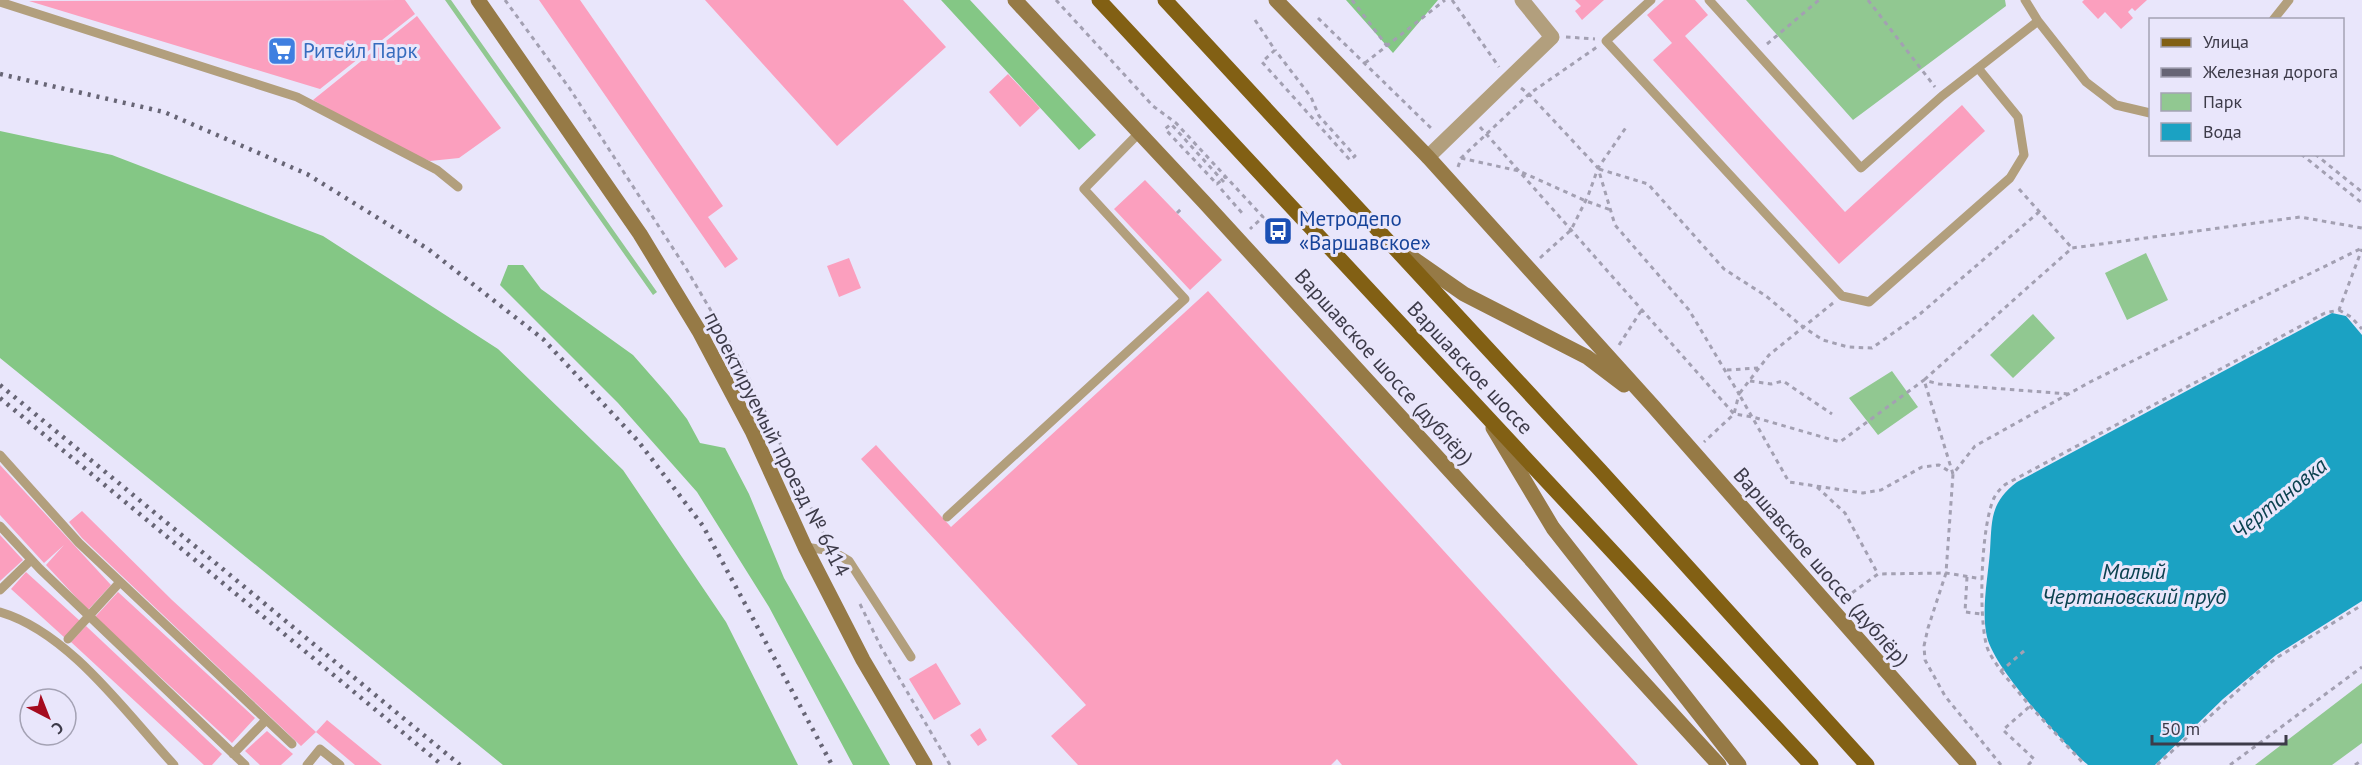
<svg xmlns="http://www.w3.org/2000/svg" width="2362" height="765" font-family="'PT Sans',sans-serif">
<rect width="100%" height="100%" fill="#e9e6fb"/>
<!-- green -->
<path fill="#91c891" d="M445 0H451L657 292 653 295Z
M1746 0H2005L2006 6 1853 120Z
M2146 253 2168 300 2127 320 2105 273Z
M2033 314 2055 338 2013 378 1990 355Z
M1892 371 1918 407 1878 435 1849 398Z
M2362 683V743L2332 765H2255Z"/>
<!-- forest -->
<path fill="#84c785" d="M941 0H970L1096 135 1079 150Z
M1346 0H1438L1393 53Z
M0 131 112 155 323 236 498 349 623 470 726 622 798 765H503L0 358Z
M508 265H523L541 289 633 355 669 396 687 419 700 443 725 448 749 494 784 578 890 765H853L769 607 697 492 618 403 500 285Z"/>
<!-- water -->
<path fill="#1ba2c3" d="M2332 313 2346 316 2362 335V601L2276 655 2223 699 2155 765H2088C2062 742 1995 670 1987 637 1981 610 1988 578 1990 551 1992 519 1990 503 2017 482Z"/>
<!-- building -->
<path fill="#fb9fbe" d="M405 0 415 14 320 89 29 1Z
M539 0H580L723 206 708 217 738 259 725 268Z
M705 0H903L946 47 837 146Z
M1575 0H1604L1582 20 1575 11 1581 6Z
M1664 0H1695L1708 15 1685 36 1845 212 1962 105 1985 131 1839 264 1653 60 1672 43 1647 15Z
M2084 0H2147L2135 11 2132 8 2128 12 2133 18 2121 29 2105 12 2098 19 2082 2Z
M417 16 501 128 459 158 430 161 401 150 313 100Z
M1008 74 1040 108 1020 127 989 92Z
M1145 180 1222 260 1190 290 1114 209Z
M849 258 861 288 839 297 827 266Z
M1208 291 1638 765H1342L1337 759 1331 765H1078L1051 736 1086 705 861 459 876 445 951 527Z
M0 465 111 585 88 610 46 565 64 545 44 563 0 515Z
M82 511 172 600 316 732 301 746 82 538 69 522Z
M0 535 23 560 0 581Z
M26 572 80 621 65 638 11 589Z
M118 592 255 718 232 743 95 617Z
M86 626 222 754 212 765H204L71 642Z
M936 663 961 704 934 720 909 679Z
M327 720 382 765H355L316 732Z
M980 728 987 740 978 746 970 735Z
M267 731 293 754 281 765H260L245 751Z"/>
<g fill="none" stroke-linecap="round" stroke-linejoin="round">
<!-- path -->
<path stroke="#a3a0b2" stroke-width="3" stroke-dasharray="4.5 4.5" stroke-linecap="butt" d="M505 0 570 89 687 270 740 360 825 537
M1056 0 1153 106 1176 123 1263 217 1250 229
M1352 0 1387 46
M1452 0 1499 67
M1868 0 1935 87
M1318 18 1434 131
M1255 20 1275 50 1262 62 1350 160 1355 156 1319 116 1311 97 1275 50
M1566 37 1595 39
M1767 44 1819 0
M1365 63 1445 0
M1521 88 1529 94 1598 168 1615 225 1689 310 1739 394 1734 414 1704 442
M1480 127 1734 414 1753 417 1840 442 1924 380 1939 384 2069 394
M2301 154 2362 203
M2315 154 2362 192
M1461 158 1519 171 1586 201 1611 210
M1458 167 1461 158 1529 94 1597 47
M1599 169 1648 184 1724 269 1766 296 1803 327 1823 340 1848 347 1872 348 1920 314 2039 212
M1224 182 1222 180 1171 124 1165 129 1217 184 1226 176
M1221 189 1243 214
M2019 189 2072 248
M1177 213 1181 209
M1540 258 1571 230 1588 196 1598 168 1627 126
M1833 303 1769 355 1739 394 1789 482 1863 493 1881 490 1922 467 1939 465 1952 473
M2339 310 2351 317 2362 329
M1619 345 1641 311
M1727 370 1758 368
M1750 381 1771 384 1783 381 1832 414
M1446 445 1454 438
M1953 474 1924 380 2072 248 2300 217 2362 228
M1817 487 1845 513 1878 574
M1967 577 1965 612 1982 614
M1845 598 1878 574 1946 573 1982 579
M860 604 881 647 950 765
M2024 651 2001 671C1996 663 1990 656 1987 647 1978 617 1981 526 1994 498 1997 492 2001 488 2006 484L2325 313 2339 310 2362 249
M2001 671 2030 706 2085 765
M2001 765 1945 696 1925 660 1924 646 1928 628 1946 573 1953 474 1975 446 2090 382 2362 248
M2028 765 2034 759 2003 730 2030 706
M2157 765 2257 673 2278 657 2362 605
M2230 765 2362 667
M2355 765 2362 760"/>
<!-- lane -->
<path stroke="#b29f7d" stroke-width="9" d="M1651 0 1606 41 1842 296 1869 302 2010 178 2024 155 2018 117 1978 68 2038 21 2025 0
M1709 0 1861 168 1942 96 1978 68
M0 2 297 97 437 170 458 187
M2273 20 2289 0
M2038 21 2086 82 2116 105 2150 113
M0 455 79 543 292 744
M947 517 1185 299 1084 189 1139 133
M0 526 40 569 245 765
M805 547 832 551 849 561 911 657
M0 590 31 560
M0 612C69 632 126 713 174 765
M68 639 120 582
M233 754 266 720
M307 765 320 749 340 765"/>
<!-- street -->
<path stroke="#b29f7d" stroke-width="15" d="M1428 157 1552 37 1522 0"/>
<!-- secondary -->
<path stroke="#967a46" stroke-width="15" d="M478 0 640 234 699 331 752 431 805 547 863 660 925 765
M1015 0 1204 202 1719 765
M1276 0 1428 157 1653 406 1969 765
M1401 250 1464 294 1587 357 1624 385
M1493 428 1553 528 1739 765"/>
<!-- primary -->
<path stroke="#826014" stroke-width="15" d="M1099 0 1811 765
M1165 0 1600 470 1867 765"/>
<!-- rail -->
<path stroke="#676575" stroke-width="4.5" stroke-dasharray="3 6" stroke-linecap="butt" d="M0 74 164 112 307 174 428 249 543 339 638 441 703 526 832 765
M0 385 460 765
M0 398 442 765"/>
</g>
<!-- icons -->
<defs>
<g id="supermarket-square" transform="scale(1.5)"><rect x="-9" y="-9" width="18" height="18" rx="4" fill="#3f7fe0" stroke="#e9e6fb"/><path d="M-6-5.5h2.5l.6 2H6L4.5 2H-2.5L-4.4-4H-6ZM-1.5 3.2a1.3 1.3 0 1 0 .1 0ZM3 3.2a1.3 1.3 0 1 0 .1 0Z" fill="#fff"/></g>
<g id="bus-square" transform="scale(1.5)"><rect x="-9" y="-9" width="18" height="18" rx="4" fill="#1a4fb4" stroke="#e9e6fb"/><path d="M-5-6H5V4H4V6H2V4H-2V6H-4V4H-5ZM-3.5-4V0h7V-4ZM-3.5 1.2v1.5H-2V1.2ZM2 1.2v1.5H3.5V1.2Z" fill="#fff"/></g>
</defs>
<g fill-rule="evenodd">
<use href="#supermarket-square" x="282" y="51"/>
<use href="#bus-square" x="1278" y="231"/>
</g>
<g text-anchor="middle" stroke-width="6" stroke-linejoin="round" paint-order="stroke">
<!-- shop labels -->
<g font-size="21" fill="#366cbe" stroke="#e9e6fb" text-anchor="start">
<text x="303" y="58">Ритейл Парк</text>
</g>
<!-- transit labels -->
<g font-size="21" fill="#164399" stroke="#e9e6fb" text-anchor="start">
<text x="1299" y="226">Метродепо<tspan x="1299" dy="24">«Варшавское»</tspan></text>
</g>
<!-- street labels -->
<g font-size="21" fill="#3d3b49" stroke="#e9e6fb">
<text transform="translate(1384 367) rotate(48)" y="7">Варшавское шоссе (дублёр)</text>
<text transform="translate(1470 368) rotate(47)" y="7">Варшавское шоссе</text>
<text transform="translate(777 444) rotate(63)" y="7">проектируемый проезд № 6414</text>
<text transform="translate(1821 567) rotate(49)" y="7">Варшавское шоссе (дублёр)</text>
</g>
<!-- water labels -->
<g font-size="22" font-style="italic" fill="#0b414f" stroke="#e9e6fb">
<text transform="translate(2279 498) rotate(-39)" y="8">Чертановка</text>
<text x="2134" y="579">Малый<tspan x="2134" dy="25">Чертановский пруд</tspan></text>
</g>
</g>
<!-- legend -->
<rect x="2149" y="18" width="195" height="138" fill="#e9e6fb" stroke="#a4a2b4" stroke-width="1.5"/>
<rect x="2161" y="38" width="30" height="9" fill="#826014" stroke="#a4a2b4" stroke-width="1.5"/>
<text x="2203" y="48" font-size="18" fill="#3d3b49">Улица</text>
<rect x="2161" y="68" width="30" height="9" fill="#676575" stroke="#a4a2b4" stroke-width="1.5"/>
<text x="2203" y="78" font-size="18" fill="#3d3b49">Железная дорога</text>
<rect x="2161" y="93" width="30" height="18" fill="#91c891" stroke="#a4a2b4" stroke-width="1.5"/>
<text x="2203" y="108" font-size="18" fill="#3d3b49">Парк</text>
<rect x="2161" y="123" width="30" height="18" fill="#1ba2c3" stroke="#a4a2b4" stroke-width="1.5"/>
<text x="2203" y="138" font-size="18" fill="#3d3b49">Вода</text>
<!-- north arrow -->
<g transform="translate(48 717) rotate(138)"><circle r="28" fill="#e9e6fb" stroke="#a4a2b4" stroke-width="1.5"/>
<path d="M0-4.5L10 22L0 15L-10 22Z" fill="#a50b1f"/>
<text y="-9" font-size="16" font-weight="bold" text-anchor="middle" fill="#3d3b49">С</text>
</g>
<!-- scale -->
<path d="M2152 735v9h134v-9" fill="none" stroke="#3d3b49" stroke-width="3"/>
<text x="2161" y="735" font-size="18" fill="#3d3b49" stroke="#e9e6fb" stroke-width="4.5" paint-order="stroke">50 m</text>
</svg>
